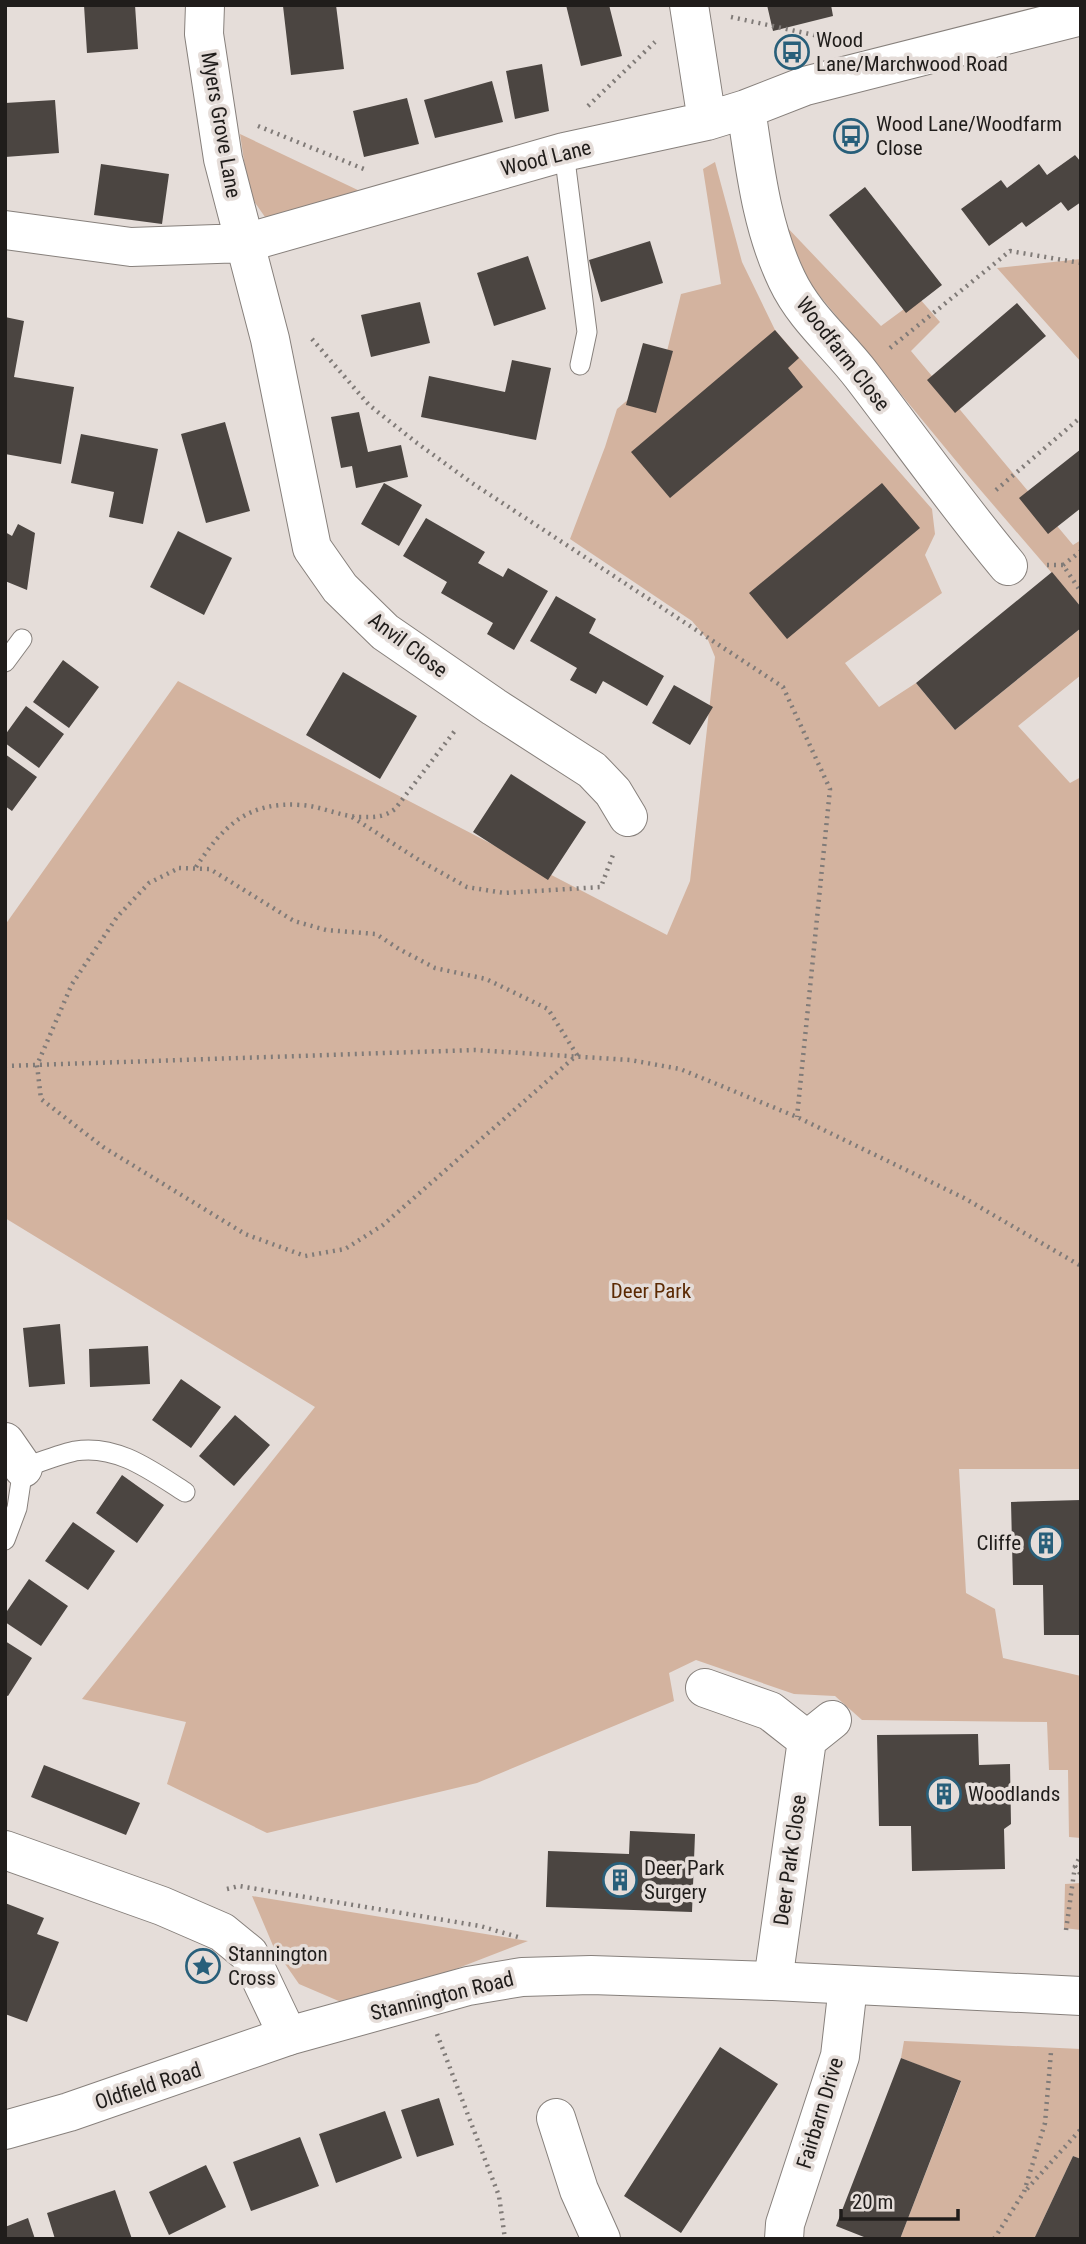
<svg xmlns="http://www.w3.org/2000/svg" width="1086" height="2244" font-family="'Roboto Condensed',sans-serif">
<rect width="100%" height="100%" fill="#e5ddd9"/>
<!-- green -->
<path fill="#d3b39f" d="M240 134 383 202 265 217 249 194Z
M715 162 742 262 775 330 932 509 935 534 925 555 942 593 845 663 879 707 916 683 955 730 1081 628V675L1018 726 1070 783 1081 777V1469H959L966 1593 995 1609 1003 1658 1081 1676V1838L1069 1837 1068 1770H1049L1047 1722 862 1720 835 1696 794 1694 696 1660 669 1673 674 1701 477 1783 267 1833 167 1784 186 1722 82 1699 315 1407 5 1218V925L178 681 667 935 690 881 715 657 708 640 692 621 570 539 605 447 617 409 637 392 658 388 681 294 721 284 703 169Z
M783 223 881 326 919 298 940 322 911 351 1073 545 1081 540V607L971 479 810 284Z
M1081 259V362L997 268Z
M1081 1883V1930L1064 1928 1065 1884Z
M252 1896 528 1941 435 1977 341 2002 299 1984 274 1948Z
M904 2041 1081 2049V2159L1073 2156 1034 2239H900L961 2082 901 2058Z"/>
<!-- building -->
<path fill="#4b4541" d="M84 5H135L138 49 87 53Z
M336 5 344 69 291 75 283 6Z
M566 5H609L622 56 581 66Z
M767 5H831L833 16 773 31Z
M542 64 549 111 515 119 506 71Z
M492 81 503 122 435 138 424 100Z
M407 98 419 144 364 157 353 111Z
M55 100 59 153 5 157V103Z
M1075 155 1081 162V202L1068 211 1061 202 1026 227 1022 222 989 246 961 209 1001 180 1007 188 1039 164 1047 175Z
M101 164 169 174 162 224 94 215Z
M865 187 942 285 906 313 829 215Z
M650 241 663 283 601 302 589 260Z
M528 256 546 309 494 326 477 273Z
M420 302 430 343 371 357 361 315Z
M1017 303 1046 336 955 413 927 380Z
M5 317 24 321 14 377 74 387 61 464 5 454Z
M775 330 799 358 788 368 803 387 670 498 631 452Z
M643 343 673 351 656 413 626 405Z
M512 360 551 368 536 440 421 417 429 376 505 392Z
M359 412 368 452 401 445 408 477 356 488 352 466 341 468 331 417Z
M225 422 250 511 206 523 181 434Z
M81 434 158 449 143 524 109 517 114 492 71 483Z
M1081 449V508L1048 534 1019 498Z
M384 483 422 505 399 546 361 524Z
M882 483 920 528 787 639 749 593Z
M426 518 485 552 478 563 503 577 508 568 548 591 514 650 487 634 493 623 441 593 447 582 403 556Z
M18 524 35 533 27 590 5 581V532L12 536Z
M178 531 232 558 204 615 150 587Z
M1052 572 1081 607V628L955 730 916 683Z
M556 596 596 619 589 633 664 676 647 706 603 681 596 694 570 680 577 668 530 641Z
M63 660 99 687 69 728 33 702Z
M343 672 417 716 380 779 306 735Z
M674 685 713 707 690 745 652 723Z
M26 706 64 734 39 768 5 743V735Z
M5 754 37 777 12 811 5 806Z
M511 774 586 822 548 880 473 832Z
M60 1324 65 1384 29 1387 23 1328Z
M148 1346 150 1384 90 1387 89 1349Z
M181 1379 221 1407 191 1448 152 1420Z
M235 1415 270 1445 234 1486 199 1456Z
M122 1475 164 1505 137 1543 96 1513Z
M1081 1500V1635H1044L1043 1585H1013L1011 1502Z
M73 1522 115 1551 88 1590 45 1561Z
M29 1579 68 1606 41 1646 5 1622V1614Z
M5 1641 32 1658 8 1696 5 1695Z
M978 1734 979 1765 1010 1764 1011 1824 1004 1829 1005 1869 912 1871 911 1826H879L877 1735Z
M44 1765 140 1803 126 1835 31 1797Z
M630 1831 695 1834 692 1912 546 1907 548 1851 629 1854Z
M5 1903 44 1918 37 1934 59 1942 27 2022 5 2014Z
M720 2047 778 2084 681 2233 624 2196Z
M901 2058 961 2081 900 2239H869L836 2226Z
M439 2098 454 2145 417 2157 401 2110Z
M385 2111 402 2158 336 2183 319 2134Z
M300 2137 319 2186 251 2211 233 2162Z
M1073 2156 1081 2159V2239H1034Z
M206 2165 226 2207 169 2235 149 2192Z
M115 2190 132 2239H55L47 2213Z
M28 2218 35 2239H5V2227Z"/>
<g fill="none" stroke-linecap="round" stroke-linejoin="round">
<!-- lane casing -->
<g stroke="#87807c" stroke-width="21">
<path id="lane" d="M564 152 587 332 580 365
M5 662 22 639
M5 1540 17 1508 23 1468C40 1462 58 1455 75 1451 117 1444 152 1471 185 1492"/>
</g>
<!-- street casing -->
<g stroke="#87807c" stroke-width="40">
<path id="street" d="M205 5 204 34 223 159 270 339 312 548 340 588 385 632 494 707 592 770 613 792 628 817
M689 5 707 121
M746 109C755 167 761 226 787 280 805 318 837 343 862 376 911 440 957 505 1008 566
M5 230 131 247 245 243 564 152 707 121 746 109 805 86 1081 16
M5 1442 23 1468
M705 1688 770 1711 807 1740 773 1981
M807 1740 832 1720
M556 2118 579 2190 601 2239
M5 2130 69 2112 288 2036
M784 2239 785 2224 840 2056 848 1986"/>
</g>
<!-- secondary casing -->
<g stroke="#87807c" stroke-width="40">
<path id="secondary" d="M5 1850 162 1906 222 1932 249 1954 288 2036 468 1986 522 1977 591 1975 773 1981 1081 1996"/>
</g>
<!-- path -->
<path stroke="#807b78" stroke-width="4.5" stroke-dasharray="2 5" stroke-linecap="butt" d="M731 17 828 38
M588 106 655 42
M258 126 364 169
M312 339 369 405 417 443 472 483 783 687 830 789 797 1117
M890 348 1010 251 1081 263
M996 490 1081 417
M1047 565H1063L1081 592
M1063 565 1081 551
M352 817 422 862 467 887 504 893 601 887 614 852
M196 867C223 826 248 801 301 805 321 806 339 816 359 817 374 817 383 818 395 809L457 728
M179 868 210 869 294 921 326 930 376 934 399 949 435 968 486 979 548 1009 577 1055 383 1225 345 1249 305 1256 245 1234 103 1147 41 1099 37 1065 72 984 117 917 149 883Z
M5 1066 474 1050 630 1060 680 1069 797 1117 964 1198 1081 1266
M1075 1866 1081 1875
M227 1889 239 1886 480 1926 518 1937
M1066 1930 1075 1866 1081 1855
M437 2034 499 2196 505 2239
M1027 2189 1081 2129
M994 2239 1024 2192 1045 2123 1051 2052"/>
<!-- lane -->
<use href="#lane" stroke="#fff" stroke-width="19"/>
<!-- street -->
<use href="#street" stroke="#fff" stroke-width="38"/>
<!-- secondary -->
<use href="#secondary" stroke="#fff" stroke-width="38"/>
</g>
<!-- icons -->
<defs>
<g id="bus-ring" transform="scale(1.75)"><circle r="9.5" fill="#e5ddd9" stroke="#285f7a" stroke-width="1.5"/><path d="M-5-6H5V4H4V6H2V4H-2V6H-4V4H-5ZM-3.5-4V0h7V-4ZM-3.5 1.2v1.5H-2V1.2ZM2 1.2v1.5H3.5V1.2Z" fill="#285f7a"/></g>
<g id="building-ring" transform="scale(1.75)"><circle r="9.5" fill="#e5ddd9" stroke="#285f7a" stroke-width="1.5"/><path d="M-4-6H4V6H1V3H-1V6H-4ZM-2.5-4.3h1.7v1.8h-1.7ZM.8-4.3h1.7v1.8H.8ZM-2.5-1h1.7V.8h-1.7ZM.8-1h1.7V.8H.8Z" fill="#285f7a"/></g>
<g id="sight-ring" transform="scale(1.75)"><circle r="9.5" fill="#e5ddd9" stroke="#285f7a" stroke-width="1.5"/><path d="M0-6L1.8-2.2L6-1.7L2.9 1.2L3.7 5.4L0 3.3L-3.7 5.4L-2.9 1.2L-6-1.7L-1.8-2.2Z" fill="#285f7a"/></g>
</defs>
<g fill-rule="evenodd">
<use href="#bus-ring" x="792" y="52"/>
<use href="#bus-ring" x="851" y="136"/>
<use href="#building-ring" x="1046" y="1543"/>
<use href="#building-ring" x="944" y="1794"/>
<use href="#building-ring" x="620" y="1880"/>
<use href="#sight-ring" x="203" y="1966"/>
</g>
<g text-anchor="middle" stroke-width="7" stroke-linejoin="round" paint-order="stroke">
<!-- poi labels -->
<g font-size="21" fill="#201d1b" stroke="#e5ddd9" text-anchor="start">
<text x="816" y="47">Wood<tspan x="816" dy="24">Lane/Marchwood Road</tspan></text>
<text x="876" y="131">Wood Lane/Woodfarm<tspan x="876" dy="24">Close</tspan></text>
<text x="1021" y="1550" text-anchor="end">Cliffe</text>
<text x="968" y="1801">Woodlands</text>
<text x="644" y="1875">Deer Park<tspan x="644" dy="24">Surgery</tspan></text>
<text x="228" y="1961">Stannington<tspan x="228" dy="24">Cross</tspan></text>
</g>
<!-- street labels -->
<g font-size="21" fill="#201d1b" stroke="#e5ddd9">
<text transform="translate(221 125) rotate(80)" y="7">Myers Grove Lane</text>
<text transform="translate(546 158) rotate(-14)" y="7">Wood Lane</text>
<text transform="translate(843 354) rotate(52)" y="7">Woodfarm Close</text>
<text transform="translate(408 645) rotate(37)" y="7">Anvil Close</text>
<text transform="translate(790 1860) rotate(-82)" y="7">Deer Park Close</text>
<text transform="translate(442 1996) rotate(-14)" y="7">Stannington Road</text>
<text transform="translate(148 2086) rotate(-18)" y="7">Oldfield Road</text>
<text transform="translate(820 2113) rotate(-73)" y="7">Fairbarn Drive</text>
</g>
<!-- park labels -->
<g font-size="21" fill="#5b2a03" stroke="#e5ddd9">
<text x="651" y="1298">Deer Park</text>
</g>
</g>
<!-- border -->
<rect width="1086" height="2244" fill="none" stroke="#201d1b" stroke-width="14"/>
<!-- scale -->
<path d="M841 2209v10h117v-10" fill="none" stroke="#201d1b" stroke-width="3.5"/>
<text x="852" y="2209" font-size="21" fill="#201d1b" stroke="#e5ddd9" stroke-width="5" paint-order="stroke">20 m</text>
</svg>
